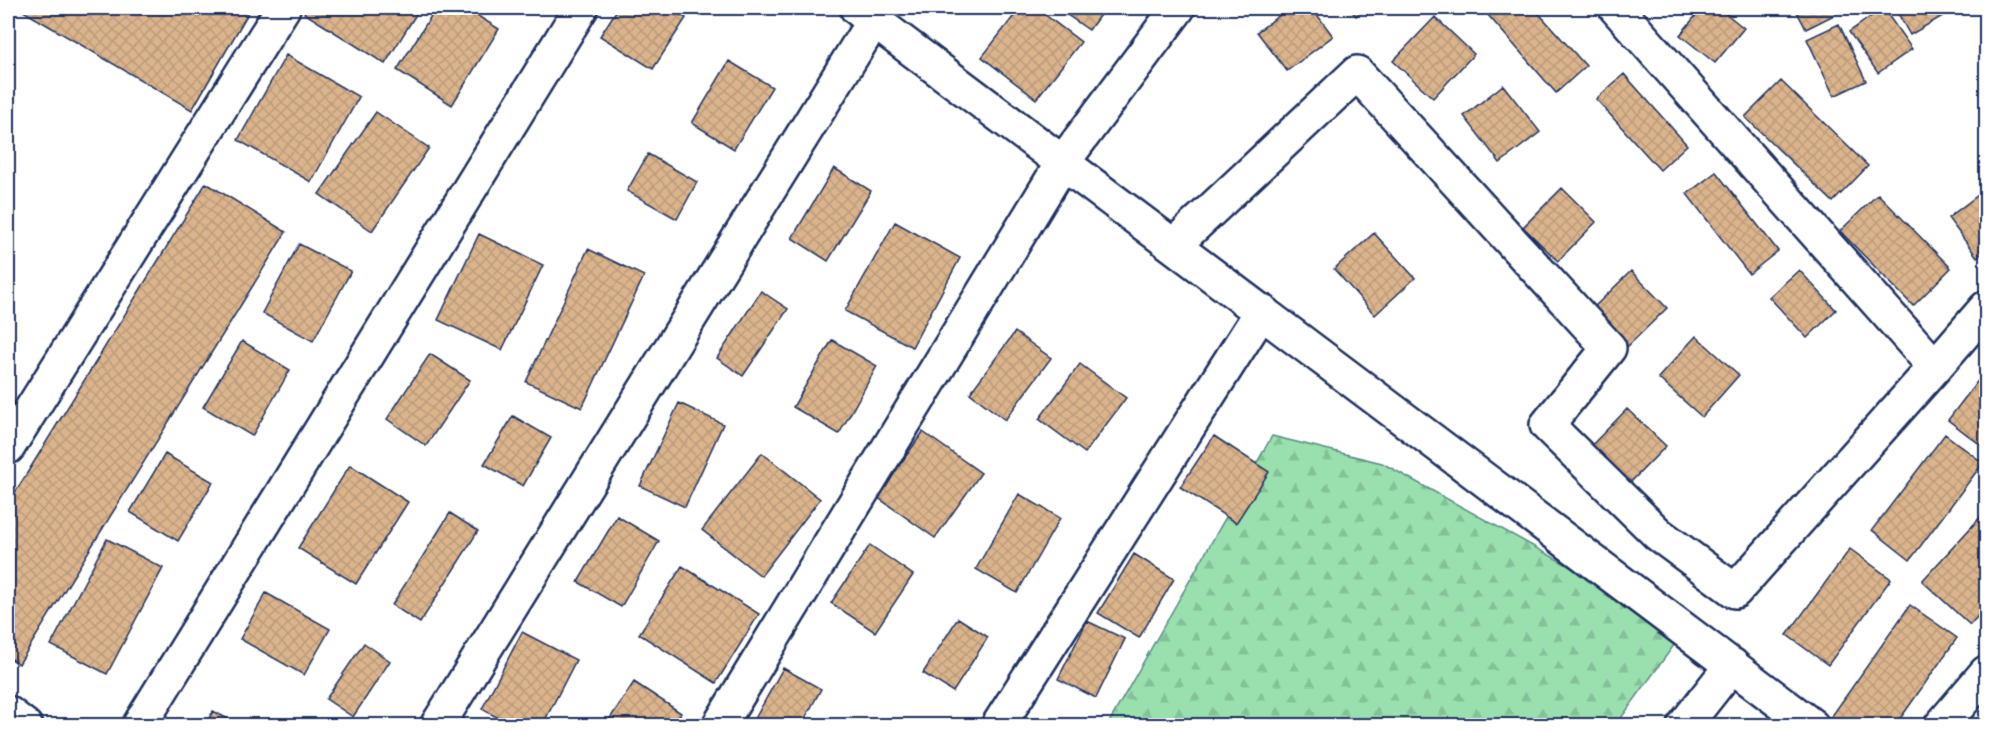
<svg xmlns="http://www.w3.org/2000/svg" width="1994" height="733" font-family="'Indie Flower',sans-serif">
<defs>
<pattern id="forest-firs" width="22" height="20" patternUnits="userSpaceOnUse" patternTransform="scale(1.5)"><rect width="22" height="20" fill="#9ae0ae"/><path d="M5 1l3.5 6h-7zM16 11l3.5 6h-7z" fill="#84c098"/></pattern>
<pattern id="building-cross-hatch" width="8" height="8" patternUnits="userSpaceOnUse" patternTransform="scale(1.5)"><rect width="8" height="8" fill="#dbb48c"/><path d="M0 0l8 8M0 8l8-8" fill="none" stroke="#bb9b7b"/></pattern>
</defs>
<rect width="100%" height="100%" fill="#fff"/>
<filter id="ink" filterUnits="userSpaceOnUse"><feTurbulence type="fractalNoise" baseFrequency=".0167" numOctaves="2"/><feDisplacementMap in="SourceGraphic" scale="12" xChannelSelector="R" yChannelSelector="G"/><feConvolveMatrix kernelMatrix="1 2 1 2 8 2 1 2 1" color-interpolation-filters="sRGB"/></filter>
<g filter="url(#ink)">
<!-- forest -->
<path fill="url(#forest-firs)" stroke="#5a8886" stroke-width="1.5" d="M1272 436 1382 463 1685 630 1616 725 1107 726Z"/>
<!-- building -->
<path fill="url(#building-cross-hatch)" stroke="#1b2f5e" stroke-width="1.5" d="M18 8H251L192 110Z
M307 8H420L385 64 304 13Z
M436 8H465L499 29 452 105 397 70Z
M618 8H669L686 18 653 69 600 36Z
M1020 8H1036L1081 42 1036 99 982 57Z
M1057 8H1105L1089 30Z
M1289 8H1312L1333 36 1287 71 1257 32Z
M1349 8H1366L1356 16Z
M1496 8H1534L1586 66 1556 93 1488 15Z
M1702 8H1719L1744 28 1715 63 1680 35Z
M1795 8H1832L1836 14 1806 29Z
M1883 8 1912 49 1878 73 1849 32Z
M1895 8H1952L1953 10 1910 35Z
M1435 17 1474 54 1433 98 1393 61Z
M1839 24 1866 81 1834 96 1807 39Z
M286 55 359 97 311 182 238 140Z
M729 61 772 87 734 149 692 123Z
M1624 74 1687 145 1660 170 1596 99Z
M1781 81 1868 166 1833 202 1745 117Z
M1503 85 1540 132 1500 163 1464 116Z
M376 112 429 148 372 231 319 194Z
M648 154 697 182 677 219 627 191Z
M834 168 871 191 828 261 792 238Z
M1716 172 1778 251 1749 274 1687 194Z
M206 183 286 232 19 664 8 657V504Z
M1562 188 1596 222 1558 261 1523 227Z
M1986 189V250L1977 257 1948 218Z
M1878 194 1951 268 1913 306 1840 231Z
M895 222 960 258 912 347 845 311Z
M1374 233 1415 278 1375 315 1334 269Z
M479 234 543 265 502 350 438 320Z
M299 244 351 271 313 341 262 313Z
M588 249 644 276 582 408 526 382Z
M1799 270 1836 310 1807 338 1769 297Z
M1631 271 1667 308 1625 349 1589 312Z
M761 291 788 309 743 376 717 358Z
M1015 332 1051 358 1005 420 970 393Z
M1696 336 1739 375 1702 417 1658 378Z
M832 340 877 366 839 434 793 407Z
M242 341 290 370 252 436 203 407Z
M430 354 470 380 426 446 387 419Z
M1080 364 1126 398 1085 453 1039 419Z
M1986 370V446L1985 448 1948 420Z
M679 403 723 424 685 507 640 486Z
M1627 409 1666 446 1627 486 1589 448Z
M513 416 551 438 523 486 484 464Z
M923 432 981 473 935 538 877 497Z
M1945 434 1983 463 1910 560 1872 530Z
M1214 436 1269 472 1236 523 1180 487Z
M762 453 820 499 761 576 702 530Z
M165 454 213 482 178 541 130 512Z
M350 465 408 502 356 584 298 548Z
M1019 494 1060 518 1017 593 976 569Z
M1986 511V607L1970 625 1922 581Z
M450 513 478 531 420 623 392 605Z
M617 516 659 541 621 607 578 582Z
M107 539 163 568 107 674 51 645Z
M870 545 913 575 875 632 831 603Z
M1850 549 1891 579 1828 665 1787 635Z
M1134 554 1174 579 1139 638 1098 613Z
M682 566 759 614 716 683 639 634Z
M266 593 330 629 304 675 240 639Z
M1910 605 1957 638 1895 726H1836L1829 720Z
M958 618 988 637 953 692 923 673Z
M1087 621 1125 639 1096 698 1058 679Z
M522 632 576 660 542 726H513L482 709Z
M364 643 390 661 353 717 326 699Z
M783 668 821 689 801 726H751Z
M634 682 681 713 673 726H605Z
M213 711 241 726H205Z"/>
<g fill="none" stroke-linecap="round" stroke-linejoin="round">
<!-- minor casing -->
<g stroke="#1b2f5e" stroke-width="38">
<path id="minor" d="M857 8 1812 726
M1174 245 1357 73 1609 348 1547 425 1658 534 1735 591 1935 367 1616 8
M1935 367 1986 308
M8 447 283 8
M8 713 25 726
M139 726 581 8
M437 726 874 20
M719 726 1063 162 1178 8
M998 726 1262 311
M1684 726 1732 665
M1941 726 1986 673"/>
</g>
<!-- minor -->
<use href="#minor" stroke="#fff" stroke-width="33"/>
</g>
</g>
<!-- margin -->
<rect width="1994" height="733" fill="none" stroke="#fff" stroke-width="30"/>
<rect x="15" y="15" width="1964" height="703" fill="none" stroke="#1b2f5e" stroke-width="2" filter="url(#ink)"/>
</svg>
